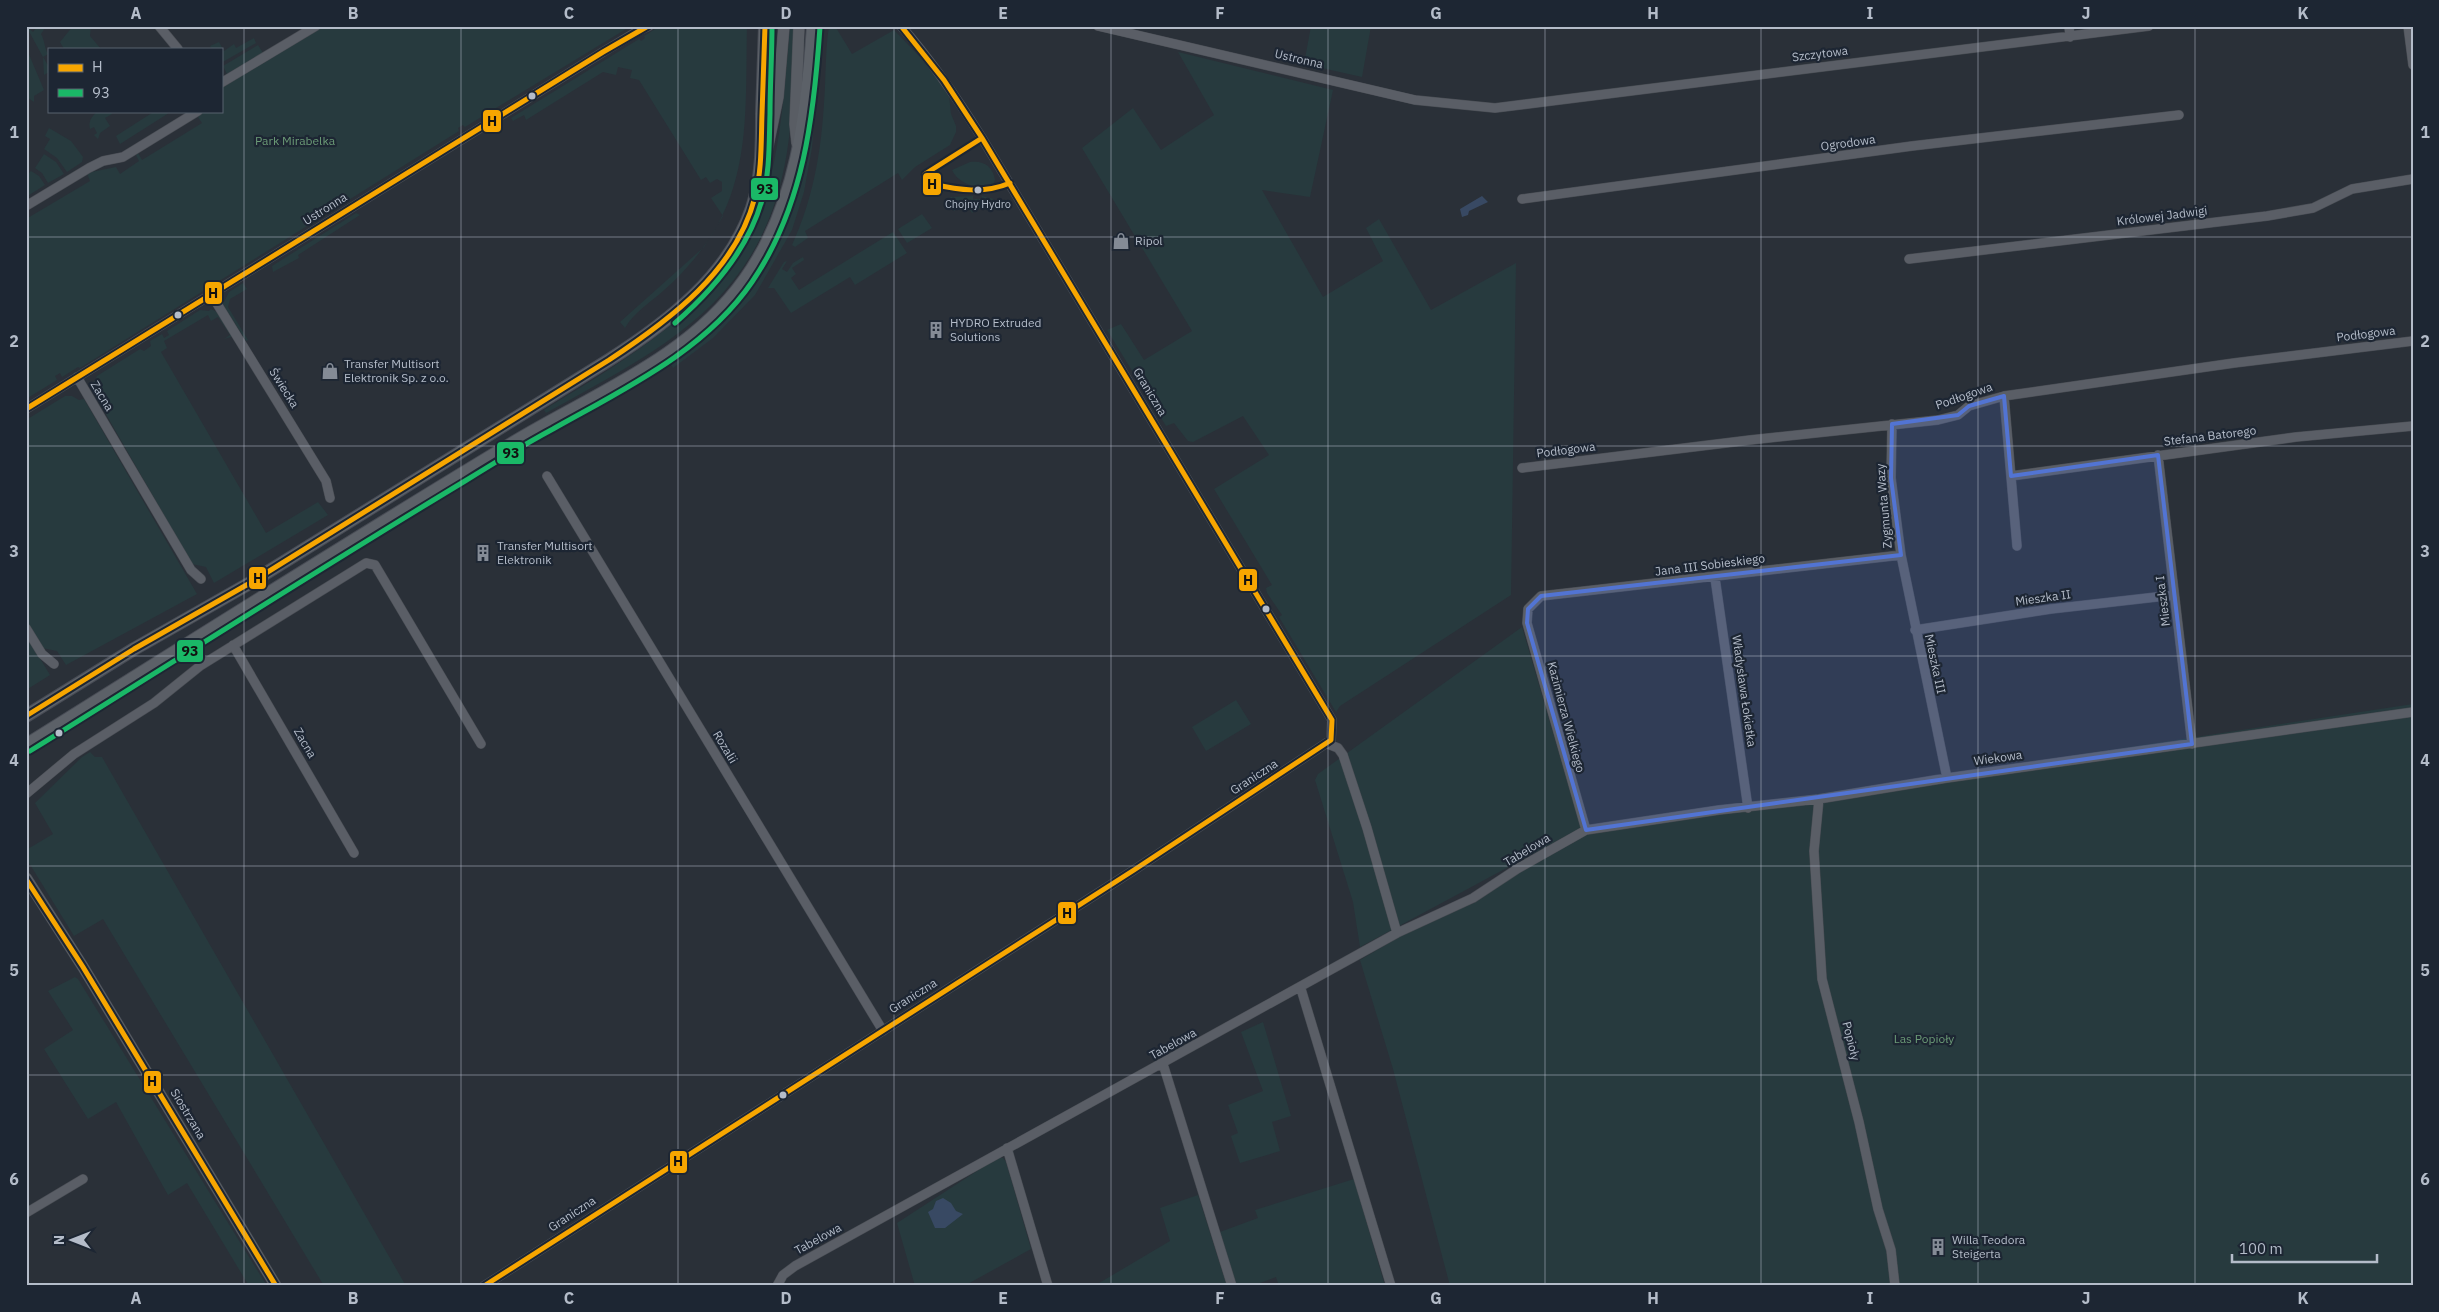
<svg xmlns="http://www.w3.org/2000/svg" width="2439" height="1312" font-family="'IBM Plex Sans',sans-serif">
<rect width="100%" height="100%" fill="#2a3038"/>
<!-- green -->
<path fill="#273a3e" d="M26 26 33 32 38 26 45 28 41 34C45 41 44 47 48 54L43 57 49 67V72L44 75 43 57Z
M73 26H91L90 36 101 49H64L60 42Z
M322 26H631L465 127 463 125 458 128 459 131 80 368 78 367 62 377 60 373 55 376 57 380 26 399V219L90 181 87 173 116 167 120 174 139 161 136 155 138 153 142 160 202 123 198 117 204 111H221V88L290 42 293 44Z
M660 26H747C745 111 753 189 695 258 685 270 675 281 663 291 650 303 634 312 625 328L620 322 704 247 723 216 711 198 722 191V182L717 179 710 183 706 177 701 180 639 80 630 78 632 70 618 67 616 75 603 72 526 120 524 115 513 121 511 118 639 39 641 41 645 38 644 36Z
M790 26H794C792 68 794 111 787 152 763 301 665 347 546 413L544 410C648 346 746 291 774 162 783 118 786 72 790 26Z
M820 26H822L812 148 804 192 792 230 755 295 713 338 673 368 670 363C734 316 782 256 801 177 805 158 806 137 809 117 814 87 818 57 820 26Z
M829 26H835L852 54 894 30 924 61 949 95 951 114 956 126V132L950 145 915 167 902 180 898 173 805 231 808 238 795 247 792 245C813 199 821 153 824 103 826 78 825 51 829 26Z
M1311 26H1371L1362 77 1304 64Z
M254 38 256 43 221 63V49H212L210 46 219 42 224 51 234 44 236 48Z
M258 45 263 53 227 74 223 66Z
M28 52 44 90 34 96V102L28 98 26 100Z
M1178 52 1333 90 1310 197 1262 190 1323 297 1383 261 1366 228 1379 219 1431 310 1516 263 1511 595 1340 706 1336 712 1279 617 1282 615 1267 593 1266 588 1272 585 1214 489 1269 455 1243 416 1193 442 1188 441 1174 423 1166 426 1107 330 1121 324 1144 360 1192 331 1082 148 1133 108 1161 150 1214 115Z
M98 111H111L112 114 105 118 110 126 100 133 98 139 94 135 97 133 94 127 90 129C88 121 92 116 98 111Z
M155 111H172L120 144 116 136Z
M49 128 71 141 83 157 82 162 67 172 57 158 44 149 50 139 45 136Z
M44 154 56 162 64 174 48 183 42 173 35 168Z
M970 162C983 160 993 166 995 180L993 185C980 191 958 184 952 170Z
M31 171 39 176 45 185 26 197V176Z
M973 196V199H982V196L994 199 972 213 966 204 954 211 947 199 951 197Z
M356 213 360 215 298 255 299 258 273 272 272 266Z
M922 214 932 228 907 243 898 229Z
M893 232 907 253 855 285 850 277 791 313 774 288H768L784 262 787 261 782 269 787 272 793 263 803 257 804 260 792 268 796 274 791 278 799 290Z
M243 283 247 289 230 299 228 307 248 340 246 341 221 302H224L229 292Z
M211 309 217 312 232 335 231 337 224 339 230 335 218 317 211 321 208 315 164 341 167 348 161 352 266 533 318 502 328 515 214 583 206 567 192 564 95 395 94 382 97 376 140 349 144 351 151 346 150 341 162 334 164 338 169 335 167 331 200 310 209 311Z
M65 396H72L79 400 84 399 197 594 66 665 57 651 42 648 26 621V420Z
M1522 627 1581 828 1360 947 1353 902 1315 780 1318 774Z
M26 635 50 675 26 690Z
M1236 700 1251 724 1206 751 1192 727Z
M2413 704V1286H1450L1393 1069 1360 960 1580 830Z
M90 752 95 757H102L406 1286H324L103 919 74 936 26 858V850L53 834 35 803 82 757Z
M75 977 78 979 267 1286H249L187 1183 168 1195 116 1102 88 1119 44 1049 73 1030 48 991Z
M1263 1022 1291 1116 1272 1122 1280 1151 1240 1163 1231 1136 1238 1133 1228 1105 1263 1091 1241 1032Z
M997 1158H1003L1006 1162 1031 1249 964 1286H915L897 1223Z
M1354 1179 1385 1286H1279L1276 1277 1252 1286H1236L1220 1232 1258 1218 1255 1210Z
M1198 1195 1227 1286H1094L1170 1241 1160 1208Z"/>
<!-- water -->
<path fill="#384963" d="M1482 196 1488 202 1469 211 1468 215 1462 217 1460 209Z
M943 1198 951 1203 956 1211 963 1214 945 1228H935L928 1212 933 1209 936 1201Z"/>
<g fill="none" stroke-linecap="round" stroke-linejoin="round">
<!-- street casing -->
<g stroke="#484c53" stroke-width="10">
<path id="street" d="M159 26 178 49
M1098 26 1415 100 1495 108 2149 26
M2069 26 2070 37
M2408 26 2413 65
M221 83 316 26
M1522 199 1912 146 2179 115
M26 206 89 168 103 161 123 157 198 111
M1909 259 2267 216 2313 208 2352 189 2413 179
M211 294 326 481 330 498
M77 377 191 570 201 579
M2004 396 2017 546
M26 409 603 52 638 31 649 26
M1892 424 1891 478 1901 555 1947 778
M2158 455 2192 744
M1522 468 1750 440 1938 420 1958 415 1969 406 2004 396 2234 363 2413 341
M547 476 883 1031
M2011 476 2296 437 2413 426
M1715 578 1748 808
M26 628 42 654 54 664
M1915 630 2051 609 2174 595
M233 645 354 853
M1328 744 1338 748 1343 755 1367 828 1397 933
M26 794 74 754 154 703 200 666 366 563 375 565 481 744
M1819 799 1814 851 1822 979 1859 1122 1878 1209 1891 1250 1895 1286
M1586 830 1527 623 1528 609 1541 596 1901 555
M1301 989 1391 1286
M1163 1064 1232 1286
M1007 1148 1048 1286
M26 1213 83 1179
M484 1286 1134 870 1331 740 1332 720 982 138C957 98 932 61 901 26
M777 1286 783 1275 795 1266 1397 933 1473 898 1517 869 1586 830 1719 810 1819 799 1947 778 2413 712"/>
</g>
<!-- secondary casing -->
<g stroke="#484c53" stroke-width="12">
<path id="secondary" d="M797 143 795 124 799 26
M764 165 778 97 784 26
M26 878 83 967 276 1286"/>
</g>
<!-- primary casing -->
<g stroke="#484c55" stroke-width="14">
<path id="primary" d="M26 716 134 649 250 583 609 360C667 323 729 276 752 208 762 178 762 145 762 114 763 84 764 55 765 26
M26 745C189 643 351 540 516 441 596 393 689 358 745 279 797 206 807 114 813 26"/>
</g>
<!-- street -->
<use href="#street" stroke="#5a5e66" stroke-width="9"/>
<!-- secondary -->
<use href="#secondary" stroke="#595d64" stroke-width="11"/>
<!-- primary -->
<use href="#primary" stroke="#5c6168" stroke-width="12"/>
<!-- bus-1 casing -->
<g stroke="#1d2633" stroke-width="9">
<path id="bus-1" d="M982 138 925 174 932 184C959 190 984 194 1010 183
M26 409 603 52 648 26
M26 716 134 649 250 583 609 360C670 320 736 271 755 197 762 170 761 142 762 114 763 85 764 55 765 26
M26 879 83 967 276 1286
M484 1286 1134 870 1331 740 1332 720 982 138 944 80 901 26"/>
</g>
<!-- bus-2 casing -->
<g stroke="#1d2633" stroke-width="9">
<path id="bus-2" d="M675 323C713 290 748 250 762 200 770 172 769 143 770 114 770 85 772 55 772 26
M30 751C175 661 319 569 465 481 494 463 523 445 553 429 624 389 705 351 752 282 804 206 814 115 820 27"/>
</g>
<!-- bus-1 -->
<use href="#bus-1" stroke="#f7a600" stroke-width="5"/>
<!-- bus-2 -->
<use href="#bus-2" stroke="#1ab867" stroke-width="5"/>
</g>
<!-- marked area -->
<path fill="#5274d3" fill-opacity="0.2" stroke="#5274d3" stroke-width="4" stroke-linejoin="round" d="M2004 396 2011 476 2158 455 2192 744 1586 830 1527 623 1528 609 1541 596 1901 555 1891 478 1892 424 1958 415 1969 406Z"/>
<!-- grid -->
<path fill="none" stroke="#b4bcc9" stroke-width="1" stroke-opacity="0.55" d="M244 26V1286M461 26V1286M678 26V1286M894 26V1286M1111 26V1286M1328 26V1286M1545 26V1286M1761 26V1286M1978 26V1286M2195 26V1286M26 237H2413M26 446H2413M26 656H2413M26 866H2413M26 1075H2413"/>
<!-- icons -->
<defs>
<g id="shop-bare" transform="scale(1.35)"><path d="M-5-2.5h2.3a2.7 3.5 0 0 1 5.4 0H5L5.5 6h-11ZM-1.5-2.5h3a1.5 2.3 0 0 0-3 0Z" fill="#848b96" stroke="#1d2633" stroke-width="2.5" paint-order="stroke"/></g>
<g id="building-bare" transform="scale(1.35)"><path d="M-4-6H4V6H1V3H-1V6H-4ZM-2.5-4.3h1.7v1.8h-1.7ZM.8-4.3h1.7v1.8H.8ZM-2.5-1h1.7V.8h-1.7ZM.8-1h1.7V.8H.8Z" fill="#848b96" stroke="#1d2633" stroke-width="2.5" paint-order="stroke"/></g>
</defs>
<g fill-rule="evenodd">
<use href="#shop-bare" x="1121" y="241"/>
<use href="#building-bare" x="936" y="330"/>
<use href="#shop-bare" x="330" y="371"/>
<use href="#building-bare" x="483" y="553"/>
<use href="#building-bare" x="1938" y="1247"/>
</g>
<!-- markers -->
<g fill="#b4bcc9" stroke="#1d2633" stroke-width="2">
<circle cx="532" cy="96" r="4.5"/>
<circle cx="978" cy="190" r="4.5"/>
<circle cx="178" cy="315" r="4.5"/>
<circle cx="1266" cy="609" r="4.5"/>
<circle cx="59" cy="733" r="4.5"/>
<circle cx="783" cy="1095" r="4.5"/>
</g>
<g text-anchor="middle" stroke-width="4.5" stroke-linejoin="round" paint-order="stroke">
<!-- bus labels -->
<g font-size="11" fill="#b4bcc9" stroke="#1d2633">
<text x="978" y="208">Chojny Hydro</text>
</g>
<!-- street labels -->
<g font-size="12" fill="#b4bcc9" stroke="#1d2633">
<text transform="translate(1820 54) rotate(-7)" y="4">Szczytowa</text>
<text transform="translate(1299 59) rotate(13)" y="4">Ustronna</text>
<text transform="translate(1848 143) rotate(-8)" y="4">Ogrodowa</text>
<text transform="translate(325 209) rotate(-32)" y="4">Ustronna</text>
<text transform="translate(2162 216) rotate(-7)" y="4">Królowej Jadwigi</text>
<text transform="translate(2366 334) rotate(-7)" y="4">Podłogowa</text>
<text transform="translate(284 388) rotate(58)" y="4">Świecka</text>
<text transform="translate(1150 392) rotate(59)" y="4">Graniczna</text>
<text transform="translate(102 396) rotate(59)" y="4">Zacna</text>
<text transform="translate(1964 396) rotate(-19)" y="4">Podłogowa</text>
<text transform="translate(2210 436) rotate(-7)" y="4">Stefana Batorego</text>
<text transform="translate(1566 450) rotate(-7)" y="4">Podłogowa</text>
<text transform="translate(1884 506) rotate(-95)" y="4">Zygmunta Wazy</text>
<text transform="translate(1710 565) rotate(-7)" y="4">Jana III Sobieskiego</text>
<text transform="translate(2043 598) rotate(-8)" y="4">Mieszka II</text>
<text transform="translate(2163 601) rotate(-97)" y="4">Mieszka I</text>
<text transform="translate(1935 664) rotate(78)" y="4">Mieszka III</text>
<text transform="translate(1744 691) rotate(82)" y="4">Władysława Łokietka</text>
<text transform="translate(1566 717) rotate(75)" y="4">Kazimierza Wielkiego</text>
<text transform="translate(305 743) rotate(60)" y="4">Zacna</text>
<text transform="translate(725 747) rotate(59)" y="4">Rozalii</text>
<text transform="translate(1998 758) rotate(-8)" y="4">Wiekowa</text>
<text transform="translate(1254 777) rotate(-33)" y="4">Graniczna</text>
<text transform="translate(1527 850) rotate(-31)" y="4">Tabelowa</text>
<text transform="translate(913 996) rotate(-32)" y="4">Graniczna</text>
<text transform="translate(1851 1041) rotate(76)" y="4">Popioły</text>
<text transform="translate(1173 1044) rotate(-29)" y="4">Tabelowa</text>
<text transform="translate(188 1114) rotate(59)" y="4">Siostrzana</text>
<text transform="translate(572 1214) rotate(-33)" y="4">Graniczna</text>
<text transform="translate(818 1239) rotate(-29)" y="4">Tabelowa</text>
</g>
<!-- park labels -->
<g font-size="12" fill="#6b9a76" stroke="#1d2633">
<text x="295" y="145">Park Mirabelka</text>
<text x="1924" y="1043">Las Popioły</text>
</g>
<!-- poi labels -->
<g font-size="12" fill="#b4bcc9" stroke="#1d2633" text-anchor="start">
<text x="1135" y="245">Ripol</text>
<text x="950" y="327">HYDRO Extruded<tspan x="950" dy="14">Solutions</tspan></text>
<text x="344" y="368">Transfer Multisort<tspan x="344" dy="14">Elektronik Sp. z o.o.</tspan></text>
<text x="497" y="550">Transfer Multisort<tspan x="497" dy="14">Elektronik</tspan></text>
<text x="1952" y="1244">Willa Teodora<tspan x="1952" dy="14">Steigerta</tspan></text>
</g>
</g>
<g stroke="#1d2633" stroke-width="2">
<rect x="482" y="109" width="20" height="24" rx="5" fill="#f7a600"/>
<rect x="922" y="172" width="20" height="24" rx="5" fill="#f7a600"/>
<rect x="750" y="177" width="29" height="24" rx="5" fill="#1ab867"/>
<rect x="204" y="281" width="19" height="24" rx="5" fill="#f7a600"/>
<rect x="496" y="441" width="29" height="24" rx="5" fill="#1ab867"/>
<rect x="248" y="566" width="19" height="24" rx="5" fill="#f7a600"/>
<rect x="1238" y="568" width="20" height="24" rx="5" fill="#f7a600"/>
<rect x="176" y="639" width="28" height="24" rx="5" fill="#1ab867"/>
<rect x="1057" y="901" width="20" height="24" rx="5" fill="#f7a600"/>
<rect x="143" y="1070" width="19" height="24" rx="5" fill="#f7a600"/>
<rect x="669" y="1150" width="19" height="24" rx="5" fill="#f7a600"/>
</g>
<g font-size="14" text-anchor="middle" font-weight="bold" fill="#111">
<text x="492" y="126">H</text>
<text x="932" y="189">H</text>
<text x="765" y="194">93</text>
<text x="213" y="298">H</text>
<text x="511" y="458">93</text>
<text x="258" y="583">H</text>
<text x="1248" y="585">H</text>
<text x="190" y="656">93</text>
<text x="1067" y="918">H</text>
<text x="152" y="1086">H</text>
<text x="678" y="1166">H</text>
</g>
<!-- border -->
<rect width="2439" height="1312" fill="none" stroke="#1d2633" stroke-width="55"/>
<!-- legend -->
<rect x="48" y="48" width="175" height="65" fill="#1d2633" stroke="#59626f"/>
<rect x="58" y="64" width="25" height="8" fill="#f7a600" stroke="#59626f"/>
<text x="92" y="72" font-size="15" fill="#b4bcc9">H</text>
<rect x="58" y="89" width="25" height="8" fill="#1ab867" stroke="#59626f"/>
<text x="92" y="98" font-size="15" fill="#b4bcc9">93</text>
<!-- north arrow -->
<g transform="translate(72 1240) rotate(270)" stroke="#1d2633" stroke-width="4" paint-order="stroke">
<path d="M0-4L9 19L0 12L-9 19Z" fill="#b4bcc9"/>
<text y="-8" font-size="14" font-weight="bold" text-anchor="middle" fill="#b4bcc9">N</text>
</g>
<!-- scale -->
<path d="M2232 1254v8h145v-8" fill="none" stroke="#b4bcc9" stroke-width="2.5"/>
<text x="2239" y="1254" font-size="15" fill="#b4bcc9" stroke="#1d2633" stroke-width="4" paint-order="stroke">100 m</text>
<rect x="28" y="28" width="2384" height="1256" fill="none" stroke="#b4bcc9" stroke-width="2"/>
<g font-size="16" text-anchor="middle" font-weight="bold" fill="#b4bcc9">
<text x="136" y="19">A</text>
<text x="353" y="19">B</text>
<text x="569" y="19">C</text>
<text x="786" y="19">D</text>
<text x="1003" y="19">E</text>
<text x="1220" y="19">F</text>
<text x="1436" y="19">G</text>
<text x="1653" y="19">H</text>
<text x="1870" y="19">I</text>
<text x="2086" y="19">J</text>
<text x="2303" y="19">K</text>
<text x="14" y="138">1</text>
<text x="2425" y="138">1</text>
<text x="14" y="347">2</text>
<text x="2425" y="347">2</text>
<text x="14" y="557">3</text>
<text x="2425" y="557">3</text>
<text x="14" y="766">4</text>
<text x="2425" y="766">4</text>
<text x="14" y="976">5</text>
<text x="2425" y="976">5</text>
<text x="14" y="1185">6</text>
<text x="2425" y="1185">6</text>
<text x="136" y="1304">A</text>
<text x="353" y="1304">B</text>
<text x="569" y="1304">C</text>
<text x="786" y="1304">D</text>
<text x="1003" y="1304">E</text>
<text x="1220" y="1304">F</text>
<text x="1436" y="1304">G</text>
<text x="1653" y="1304">H</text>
<text x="1870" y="1304">I</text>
<text x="2086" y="1304">J</text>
<text x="2303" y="1304">K</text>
</g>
</svg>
